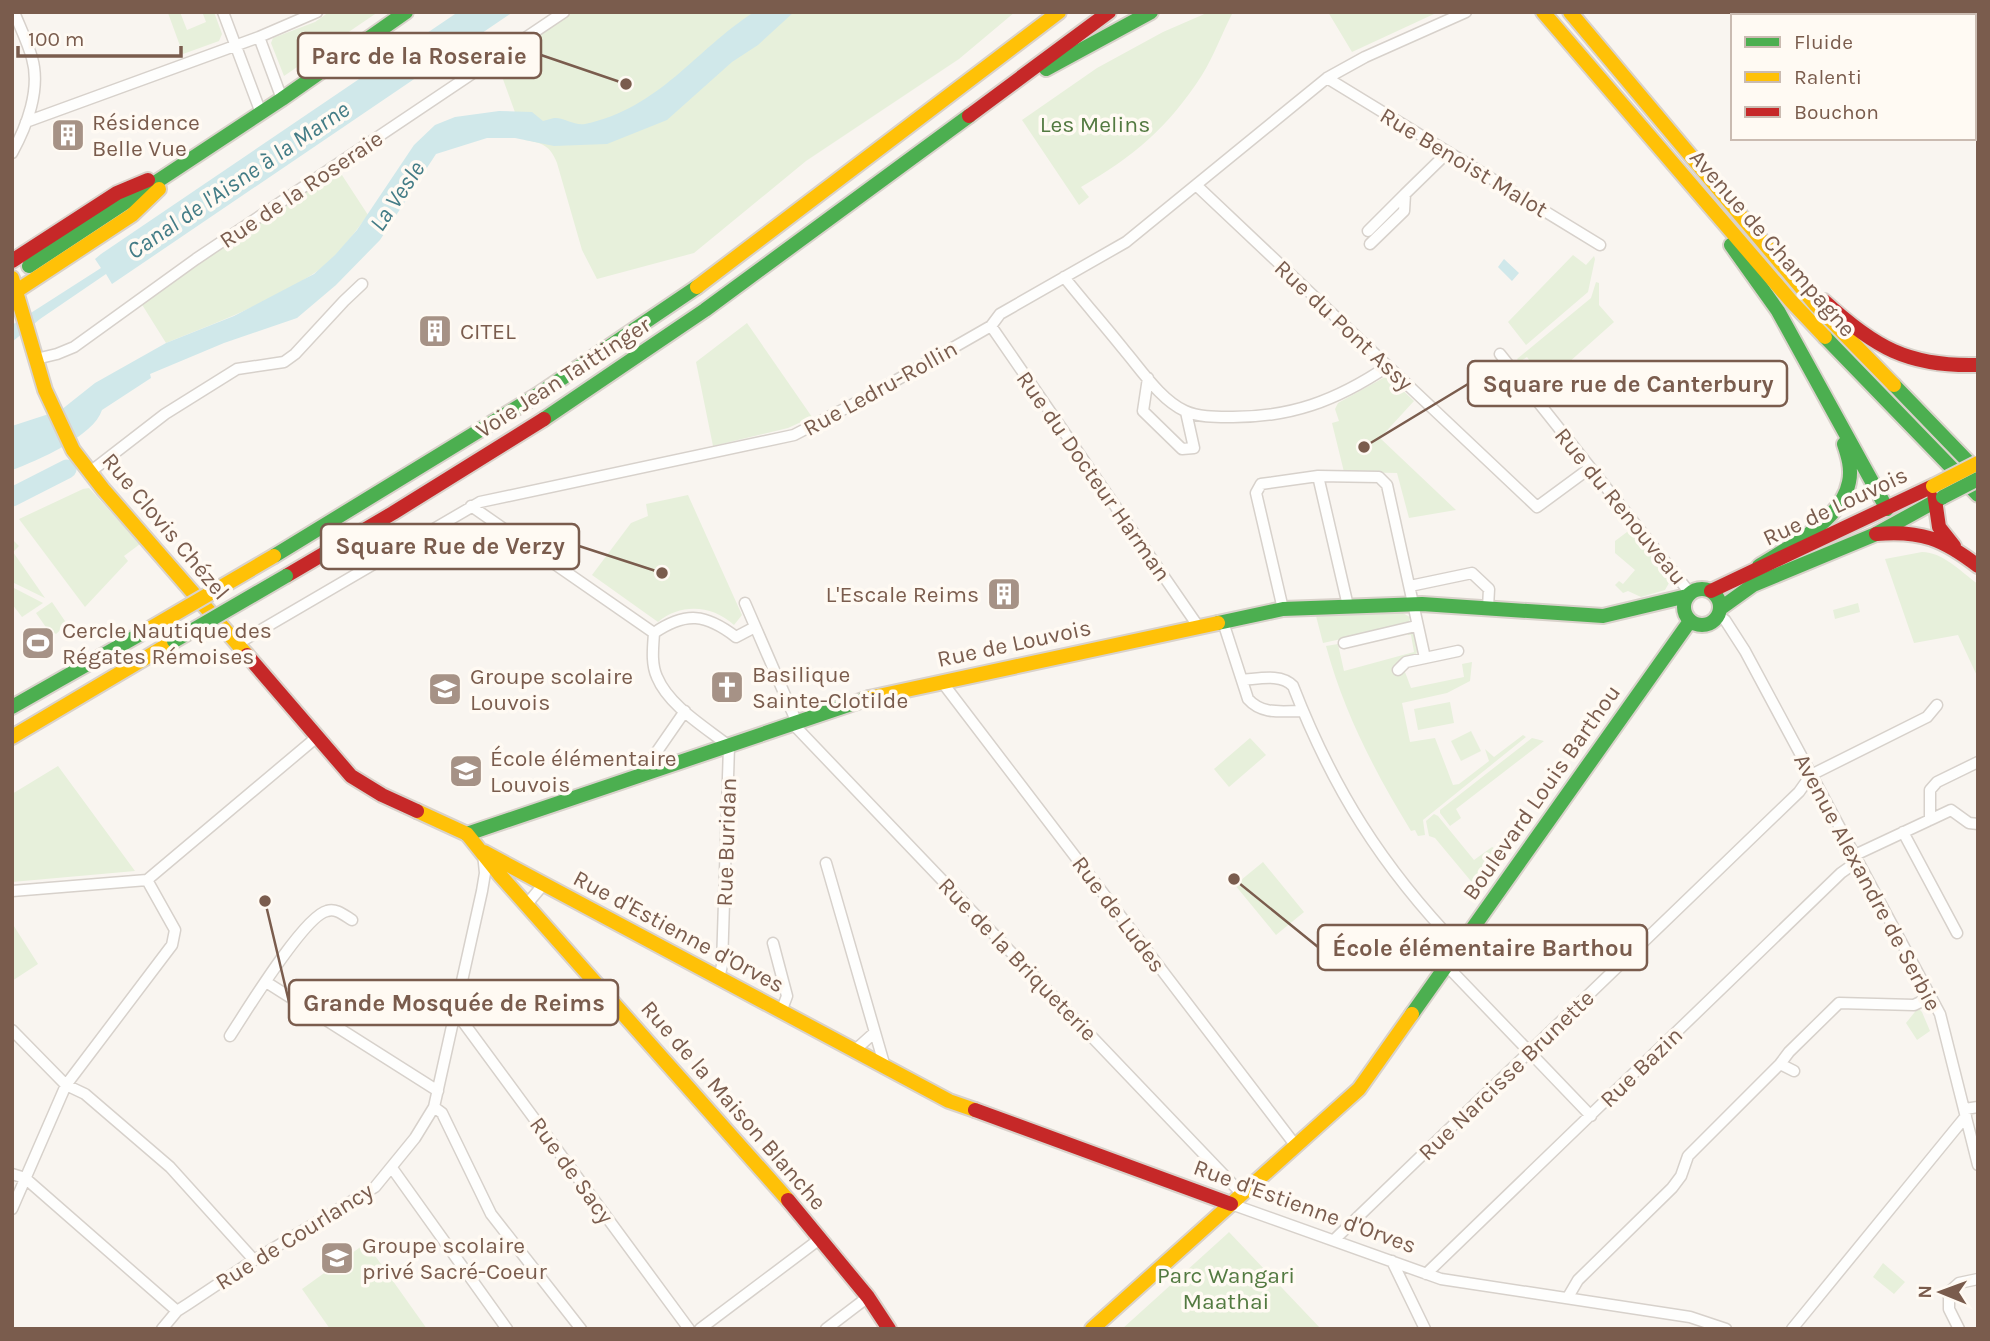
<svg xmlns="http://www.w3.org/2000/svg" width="1990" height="1341" font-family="Karla,sans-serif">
<rect width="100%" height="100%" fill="#f9f5f0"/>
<!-- green -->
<path fill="#e7f0db" d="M180 12 187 30 206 22 203 14 214 12 222 34 219 41 183 54 168 13Z
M329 12H378L284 76 271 43 273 38 315 22Z
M569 12H1015L959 59 806 161 694 253 597 279 582 250 557 163C550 145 542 143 525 140L496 60Z
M1209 12H1233C1222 33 1214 56 1202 75 1168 128 1134 156 1081 187L1089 197 1079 205 1022 120 1097 68 1163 32Z
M1328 12H1433L1434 14 1352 52Z
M338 169 368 215C352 236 335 260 313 274 268 304 215 323 166 343L141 303Z
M1573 255 1586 265 1594 256 1595 259 1588 292 1526 345 1508 322Z
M1596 282 1599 283V305L1614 322 1540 388 1537 385 1543 380 1527 357 1519 362 1517 359 1591 298Z
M747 323 812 417 788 428 713 446 696 362Z
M1385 377 1391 379 1414 401 1380 438 1456 510 1409 518 1397 473 1344 472 1332 423 1339 421 1335 409 1338 403Z
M89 488 140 544 124 556 128 561 85 607 19 519 83 489Z
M688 495 742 615 734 625C712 605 681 603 658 622L592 575 631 523 648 516 646 504Z
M1631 529 1666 574 1669 583 1665 590 1641 597 1628 591 1623 593 1615 585 1619 581 1623 584 1635 570 1615 553V541Z
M12 539 19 546 13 552 45 598 12 582Z
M1922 552C1943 552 1961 572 1978 584V678L1958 635 1914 643 1885 559Z
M12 587 43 603 22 617 12 604Z
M52 602 67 624 56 634 53 632 50 633 36 613Z
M1858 603 1860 612 1835 619 1833 610Z
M1401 612 1410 617 1409 624 1323 643 1316 616Z
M1410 630C1416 635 1419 648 1416 655L1400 661 1401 672H1405L1411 688 1464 677 1462 664 1472 662 1470 681 1447 693 1402 703 1410 742 1435 738 1453 785 1459 784 1489 761 1485 749 1494 757 1523 735 1526 737 1423 820 1425 835 1418 836 1415 830 1411 831C1375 772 1344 713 1326 646L1338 644 1344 671 1414 652 1411 635H1408L1407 631Z
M1450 702 1454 723 1418 730 1414 709Z
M1471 731 1481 751 1461 761 1451 741Z
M1250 738 1266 755 1229 787 1214 769Z
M1532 738 1544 741 1456 809 1461 818 1450 826 1440 813V810Z
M58 766 135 871 12 882V794Z
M1434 814 1438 816 1474 860 1492 847 1497 850V854L1475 886 1435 838 1429 836 1426 821Z
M1263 862 1304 912 1276 935 1235 885Z
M12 923 38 964 12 981Z
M1918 1008 1922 1012 1930 1031 1917 1040 1906 1023Z
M1229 1232 1321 1329H1122L1227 1234Z
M366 1243 427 1329H330L302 1289Z
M1883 1263 1905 1282 1894 1294 1873 1277Z"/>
<!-- water -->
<path fill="#d0e8ea" d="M458 12H513L112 284 106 274 40 319 12 342V325L101 268 95 259 101 254Z
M754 12H794L758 45 732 62 667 120 607 144 554 146 515 138H487L436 154 380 240 336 285 297 318 224 343 150 374 151 378 102 410C94 436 37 461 12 470V426L61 410 95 383 166 343 234 316 314 274 335 255 357 230 414 145 435 125 455 117 499 111 532 112 543 121C547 120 550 119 554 118 564 117 574 126 585 124 660 108 694 51 754 12Z
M1504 259 1519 273 1512 281 1498 267Z"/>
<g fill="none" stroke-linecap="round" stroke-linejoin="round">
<!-- river -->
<path stroke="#d0e8ea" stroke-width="19" d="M12 497 67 469"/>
<!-- street casing -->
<g stroke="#d7d1cb" stroke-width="13">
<path id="street" d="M223 12 261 113
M259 37 282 99
M1327 78 1600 245
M26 122 259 37 317 12
M12 153C27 126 41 89 32 58 28 43 20 27 14 12
M1196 185 1537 507 1590 468
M1368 231 1405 194
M1370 244 1404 211 1405 194 1448 152
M1064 277C1084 302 1105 326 1125 351 1142 371 1161 400 1185 411 1198 417 1215 417 1228 417 1290 418 1336 401 1388 366
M991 326 1198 626
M1500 354 1690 593
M36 359 57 354 74 347 196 259 564 12
M1148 378 1143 411 1182 449 1194 448 1186 412
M90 472 165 414 237 369 284 362 295 354 344 301 362 284
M1318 476 1348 606
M471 506 654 633
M1410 586 1472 573 1489 589 1488 608
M745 603 794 716 799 722
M1283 609 1256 493 1261 484 1318 476 1379 477 1387 485 1425 658
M1718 616 1725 620 1745 651 1940 1014 1978 1165
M1223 622 1248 699C1262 715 1282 711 1302 711
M1344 643 1416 626
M237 644 480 502 794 435 867 397 991 326 1000 314 1126 242 1327 78 1365 57 1466 12
M1398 670 1406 662 1458 651
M1242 680C1258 679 1281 673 1293 686 1333 789 1382 867 1459 947
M942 682 1296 1146
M793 724 1242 1194
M640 776 685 711
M1930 820V790L1937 782 1978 762
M1903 832 1957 933
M1855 855 1951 810 1969 823 1978 824
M826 863 885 1067
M147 880 317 737
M12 891 147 880
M527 904 543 885
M773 943 787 996 781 1012
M1446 965 1591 1116
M719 979 722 965 729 746C705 727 669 706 657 677 651 664 653 648 654 633 686 611 706 614 736 637L755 627
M266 982 438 1091
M455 1011 689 1329
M12 1030 66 1085 85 1094 170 1167 254 1260
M230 1036C245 1013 304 916 327 911 336 908 344 915 352 920
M854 1051 874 1033
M1780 1064 1794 1071
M434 1107 442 1113 491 1214 581 1329
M1965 1109 1978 1107
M392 1168 507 1329
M12 1174 25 1178 177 1311
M1231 1204 1441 1279 1690 1317 1726 1329
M12 1209 66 1085 172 945 175 930 147 880
M1335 1239 1799 792 1811 775 1927 717 1937 705
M1392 1261 1425 1329
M1426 1274 1841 873 1858 861
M1568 1297 1578 1280 1672 1188 1681 1176 1688 1156 1780 1064 1789 1052 1839 1003 1914 1005 1931 997
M162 1329 177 1311 188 1304 254 1260 375 1187 415 1138 434 1107 482 891 485 873 483 853
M700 1329 821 1238
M826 1329 868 1297
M1792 1329 1966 1116
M1959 1329 1949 1309V1292L1959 1283 1978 1279"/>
</g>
<!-- fast casing -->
<g stroke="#d9d2cb" stroke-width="18">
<path id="fast" d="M1046 69 1151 12
M1731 245 1778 311 1887 509
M29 266 282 99 406 12
M1825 337 1978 495
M1894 385 1978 472
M544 419 705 310 969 116
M274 556 539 394 697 287
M1759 566C1789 547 1842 520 1849 482 1852 469 1848 456 1844 444
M1684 607a18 18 0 1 1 36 0a18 18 0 1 1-36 0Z
M1721 608 1753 585 1876 534 1943 497
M1218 623 1283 609 1422 604 1603 616 1687 596
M12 707 144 632
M467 834 869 698
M1412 1014 1690 621"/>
</g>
<!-- slow casing -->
<g stroke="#d9d2cb" stroke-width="18">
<path id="slow" d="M1543 12 1791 301 1825 337
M1570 12 1815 304 1894 385
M12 278 45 390 73 450 103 489 247 655
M697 287 1059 12
M12 294 132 215 159 189
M869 698 1218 623
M12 737 174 641
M417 811 467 834 499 874 788 1200
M484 852 949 1101 975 1110
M1092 1329 1359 1089 1412 1014"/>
</g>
<!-- jam casing -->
<g stroke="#d9d2cb" stroke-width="18">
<path id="jam" d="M969 116 1109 12
M12 261 117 193 148 180
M1824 301C1874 347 1908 367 1978 365
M1933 486 1939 527 1954 546
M1876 534C1921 530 1943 539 1978 566
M286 576 393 513 544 419
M1711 591 1933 486
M247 655 351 776 382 795 417 811
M975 1110 1231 1204
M788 1200 868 1297 889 1329"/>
</g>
<!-- street -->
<use href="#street" stroke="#fefefd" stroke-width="10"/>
<!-- fast -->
<use href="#fast" stroke="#4caf50" stroke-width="14"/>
<!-- slow -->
<use href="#slow" stroke="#ffc107" stroke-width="14"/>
<!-- jam -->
<use href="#jam" stroke="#c62828" stroke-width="14"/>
<!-- fast-bridge casing -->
<g stroke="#d9d2cb" stroke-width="18" stroke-linecap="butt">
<path id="fast-bridge" d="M1943 497 1978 479
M174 641 286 576"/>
</g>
<!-- slow-bridge casing -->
<g stroke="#d9d2cb" stroke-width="18" stroke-linecap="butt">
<path id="slow-bridge" d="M1933 486 1978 463
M144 632 274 556"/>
</g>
<!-- fast-bridge -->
<use href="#fast-bridge" stroke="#4caf50" stroke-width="14"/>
<!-- slow-bridge -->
<use href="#slow-bridge" stroke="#ffc107" stroke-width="14"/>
</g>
<!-- icons -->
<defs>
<g id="building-square" transform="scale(1.75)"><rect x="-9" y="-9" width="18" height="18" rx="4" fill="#a69286" stroke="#fffaf3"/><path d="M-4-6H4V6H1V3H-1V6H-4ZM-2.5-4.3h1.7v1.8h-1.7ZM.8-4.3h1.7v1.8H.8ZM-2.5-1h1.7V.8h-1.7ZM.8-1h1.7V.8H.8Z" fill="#fff"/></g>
<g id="stadium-square" transform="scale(1.75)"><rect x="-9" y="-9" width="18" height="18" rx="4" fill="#a69286" stroke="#fffaf3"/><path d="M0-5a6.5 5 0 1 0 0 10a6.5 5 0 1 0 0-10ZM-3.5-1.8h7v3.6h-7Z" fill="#fff"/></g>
<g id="church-square" transform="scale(1.75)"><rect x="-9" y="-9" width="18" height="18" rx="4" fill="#a69286" stroke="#fffaf3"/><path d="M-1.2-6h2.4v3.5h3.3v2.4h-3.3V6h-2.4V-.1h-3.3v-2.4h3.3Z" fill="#fff"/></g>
<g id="school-square" transform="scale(1.75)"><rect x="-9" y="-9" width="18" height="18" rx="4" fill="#a69286" stroke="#fffaf3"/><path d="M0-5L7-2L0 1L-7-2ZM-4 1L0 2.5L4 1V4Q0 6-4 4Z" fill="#fff"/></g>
</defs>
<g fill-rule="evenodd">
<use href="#building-square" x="68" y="135"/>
<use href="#building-square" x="435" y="331"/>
<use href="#building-square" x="1004" y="594"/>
<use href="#stadium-square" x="38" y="643"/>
<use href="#church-square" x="727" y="687"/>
<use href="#school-square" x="445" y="689"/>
<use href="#school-square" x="466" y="771"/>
<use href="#school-square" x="337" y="1258"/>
</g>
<g text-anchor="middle" stroke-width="7" stroke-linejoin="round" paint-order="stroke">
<!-- poi labels -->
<g font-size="23" fill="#7a5c4d" stroke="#fffaf3" text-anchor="start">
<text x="92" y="130">Résidence<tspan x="92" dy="26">Belle Vue</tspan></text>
<text x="460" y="339">CITEL</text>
<text x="979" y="602" text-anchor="end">L'Escale Reims</text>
<text x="62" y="638">Cercle Nautique des<tspan x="62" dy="26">Régates Rémoises</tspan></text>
<text x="752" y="682">Basilique<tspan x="752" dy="26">Sainte-Clotilde</tspan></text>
<text x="470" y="684">Groupe scolaire<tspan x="470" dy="26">Louvois</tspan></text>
<text x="490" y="766">École élémentaire<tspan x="490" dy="26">Louvois</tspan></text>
<text x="362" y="1253">Groupe scolaire<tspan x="362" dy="26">privé Sacré-Coeur</tspan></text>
</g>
<!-- park labels -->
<g font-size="23" fill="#537a41" stroke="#fffaf3">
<text x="1095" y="132">Les Melins</text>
<text x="1226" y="1283">Parc Wangari<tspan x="1226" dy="26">Maathai</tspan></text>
</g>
<!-- street labels -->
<g font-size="23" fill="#7a5c4d" stroke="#fffaf3">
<text transform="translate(1464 162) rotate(31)" y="8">Rue Benoist Malot</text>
<text transform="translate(301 189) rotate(-34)" y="8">Rue de la Roseraie</text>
<text transform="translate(1773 243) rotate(49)" y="8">Avenue de Champagne</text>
<text transform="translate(1344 325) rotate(43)" y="8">Rue du Pont Assy</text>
<text transform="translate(563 377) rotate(-33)" y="8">Voie Jean Taittinger</text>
<text transform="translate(880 388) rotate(-29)" y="8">Rue Ledru-Rollin</text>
<text transform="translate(1094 476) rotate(55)" y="8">Rue du Docteur Harman</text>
<text transform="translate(1621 506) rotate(51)" y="8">Rue du Renouveau</text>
<text transform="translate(1835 506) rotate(-25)" y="8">Rue de Louvois</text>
<text transform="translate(166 526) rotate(50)" y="8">Rue Clovis Chézel</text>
<text transform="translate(1014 643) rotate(-12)" y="8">Rue de Louvois</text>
<text transform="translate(1541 792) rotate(-55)" y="8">Boulevard Louis Barthou</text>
<text transform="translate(726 842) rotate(-88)" y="8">Rue Buridan</text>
<text transform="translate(1868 882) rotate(62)" y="8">Avenue Alexandre de Serbie</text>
<text transform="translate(1119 914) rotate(53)" y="8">Rue de Ludes</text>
<text transform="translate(679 931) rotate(28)" y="8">Rue d'Estienne d'Orves</text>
<text transform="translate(1018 959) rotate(46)" y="8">Rue de la Briqueterie</text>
<text transform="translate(1641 1067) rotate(-44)" y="8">Rue Bazin</text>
<text transform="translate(1506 1075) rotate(-44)" y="8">Rue Narcisse Brunette</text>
<text transform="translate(734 1105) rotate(49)" y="8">Rue de la Maison Blanche</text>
<text transform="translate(572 1170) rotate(54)" y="8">Rue de Sacy</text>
<text transform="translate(1305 1206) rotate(20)" y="8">Rue d'Estienne d'Orves</text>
<text transform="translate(294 1236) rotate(-32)" y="8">Rue de Courlancy</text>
</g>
<!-- water labels -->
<g font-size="24" font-style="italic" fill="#437c86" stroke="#fffaf3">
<text transform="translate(238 180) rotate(-34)" y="8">Canal de l'Aisne à la Marne</text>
<text transform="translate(397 196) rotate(-56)" y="8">La Vesle</text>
</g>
</g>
<!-- callouts -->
<path fill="none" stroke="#7a5c4d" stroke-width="2.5" d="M626 84L541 55M1364 447L1468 384M662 573L579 546M1234 879L1318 947M265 901L289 1002"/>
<g fill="#7a5c4d" stroke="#fffaf3" stroke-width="2.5">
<circle cx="626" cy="84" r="7"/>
<circle cx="1364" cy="447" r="7"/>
<circle cx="662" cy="573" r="7"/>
<circle cx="1234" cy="879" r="7"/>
<circle cx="265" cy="901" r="7"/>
</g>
<g fill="#fffaf3" stroke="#7a5c4d" stroke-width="2.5">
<rect x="298" y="33" width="243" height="45" rx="7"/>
<rect x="1468" y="361" width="319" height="45" rx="7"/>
<rect x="321" y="524" width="258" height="45" rx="7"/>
<rect x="1318" y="925" width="329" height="45" rx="7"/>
<rect x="289" y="980" width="329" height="45" rx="7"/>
</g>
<g font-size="24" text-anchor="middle" font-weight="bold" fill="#7a5c4d">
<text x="419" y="64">Parc de la Roseraie</text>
<text x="1628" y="392">Square rue de Canterbury</text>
<text x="450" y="554">Square Rue de Verzy</text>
<text x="1483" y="956">École élémentaire Barthou</text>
<text x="454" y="1011">Grande Mosquée de Reims</text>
</g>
<!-- border -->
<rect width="1990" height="1341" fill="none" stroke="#7a5c4d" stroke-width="28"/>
<!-- legend -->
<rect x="1731" y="14" width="245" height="126" fill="#fffaf3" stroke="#cabbb1" stroke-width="2"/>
<rect x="1745" y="37" width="35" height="10" fill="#4caf50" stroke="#cabbb1" stroke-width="2"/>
<text x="1794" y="49" font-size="21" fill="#7a5c4d">Fluide</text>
<rect x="1745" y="72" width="35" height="10" fill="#ffc107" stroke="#cabbb1" stroke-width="2"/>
<text x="1794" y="84" font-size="21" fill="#7a5c4d">Ralenti</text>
<rect x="1745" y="107" width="35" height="10" fill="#c62828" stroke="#cabbb1" stroke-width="2"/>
<text x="1794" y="119" font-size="21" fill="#7a5c4d">Bouchon</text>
<!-- north arrow -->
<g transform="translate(1941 1292) rotate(271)" stroke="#fffaf3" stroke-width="5" paint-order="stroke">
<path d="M0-5L12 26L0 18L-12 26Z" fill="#7a5c4d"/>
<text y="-10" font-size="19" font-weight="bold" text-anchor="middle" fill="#7a5c4d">N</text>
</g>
<!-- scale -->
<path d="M18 46v10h163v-10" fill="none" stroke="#7a5c4d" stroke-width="3.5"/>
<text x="28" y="46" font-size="21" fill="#7a5c4d" stroke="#fffaf3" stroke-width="5" paint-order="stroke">100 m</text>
</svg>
